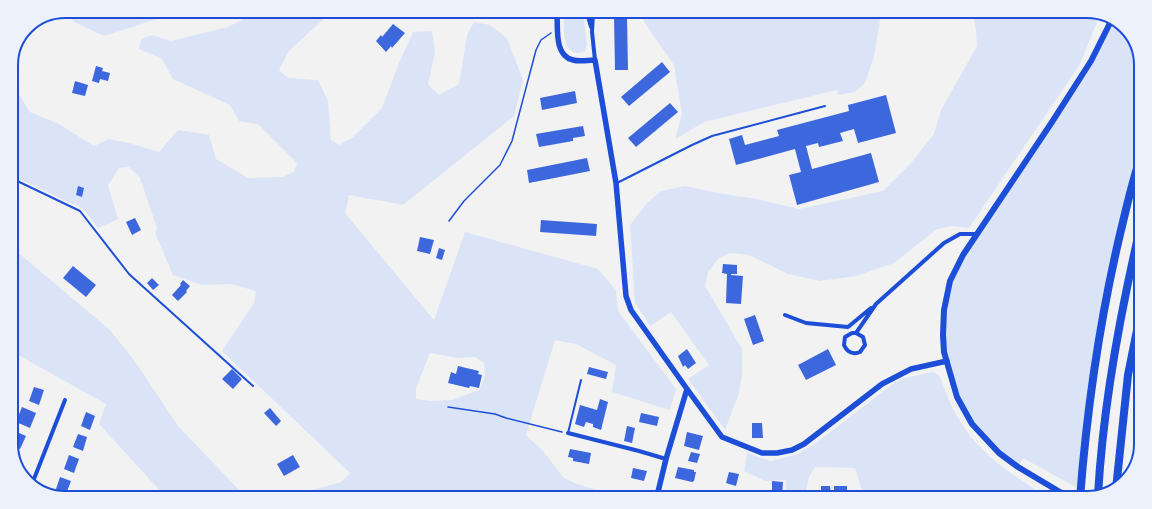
<svg xmlns="http://www.w3.org/2000/svg" width="1152" height="509" font-family="'Open Sans',sans-serif">
<rect width="100%" height="100%" fill="#f2f2f2"/>
<!-- green -->
<path fill="#dbe4f7" fill-rule="evenodd" d="M65 11H187L157 19 104 36 76 23 64 12 60 13Z
M257 12H334L328 15 289 51 279 70 288 78 318 80 328 101 331 140 339 145 352 138 382 108 399 63 413 32 432 31 435 53 428 84 439 95 459 84 467 35 474 22 490 25 507 38 523 80 514 116 403 205 349 195 345 213 434 320 465 232 598 269 616 290 618 311 676 389 670 410 612 392 616 365 576 344 555 340 526 435 543 451 564 478 577 484 607 493 606 496 294 495 341 482 350 473 222 351 254 303 256 291 231 284 202 285 173 275 155 233 157 228 140 178 129 167 119 168 108 185 118 219 98 228C90 218 83 205 70 203L11 175V62L27 27 36 23 19 48 14 63 17 91 30 112 59 124 94 146 109 139 129 143 159 152 178 130 209 135 216 159 248 178 282 177 294 172 297 163 258 124 239 121 230 105 173 79 162 59 139 49 141 39 152 35 171 41 228 27ZM430 353 457 358 475 357 484 363 485 376 479 390 452 400 432 401 416 399V388Z
M564 13H583L587 44 585 51C582 52 578 53 576 53 561 50 564 24 564 13Z
M643 13 881 14 874 57 865 83 855 92 838 95 837 90 704 122 676 139 677 132 682 114 674 65 644 22Z
M973 15H1100L1080 64 969 228 952 226 937 229 894 263 856 276 820 281 788 274 749 255 730 253 718 259 708 272 705 286 742 349V375L739 393 725 430 688 379 709 365 671 312 650 326 635 303 630 225 647 203 661 191 685 186 713 192 757 199 799 209 883 191 911 163 934 134 941 110 977 46 976 30Z
M1112 19 1132 35 1141 62 1140 159 1112 267 1081 490 1023 458 1018 467 972 424 957 397 943 335 950 281 963 255 1091 61Z
M11 251 21 255 110 330 134 360 178 426 244 495 163 494 99 424 106 404 11 351Z
M932 372C935 373 938 374 939 376 942 380 942 384 944 388 949 401 955 414 963 426 985 459 1016 477 1049 498L864 497 855 468 815 467 809 477 805 497H786V480L765 481 744 471 747 453 771 461 798 454 816 443 894 383 905 378Z"/>
<!-- building -->
<path fill="#3d67dc" d="M614 16H627L628 70H615Z
M393 24 405 33 392 48 391 46 386 52 376 41 381 35 382 37Z
M662 62 670 72 629 106 621 97Z
M96 66 103 68 102 71 110 73 108 81 100 79 99 83 92 81Z
M75 81 88 85 85 96 72 93Z
M575 91 577 103 542 110 540 98Z
M886 95 896 133 858 143 854 129 840 133 843 141 819 147 818 143 806 146 812 169 871 153 879 182 797 205 789 175 801 172 795 149 736 165 729 139 742 135 745 145 779 136 777 130 849 111 848 105Z
M670 103 678 112 636 147 628 138Z
M583 126 585 136 573 138V141L539 147 536 134Z
M587 158 590 171 529 183 527 170Z
M78 186 84 188 82 197 76 195Z
M11 202 17 204 13 214 18 216 14 228 17 229 14 236 11 234Z
M135 218 141 230 132 235 126 222Z
M541 220 597 224 596 236 540 232Z
M420 237 434 240 430 254 417 251Z
M439 248 445 250 442 260 436 258Z
M723 264 737 265V274H731V275L743 276 741 304 726 303 727 274 722 273Z
M73 266 96 285 86 297 63 278Z
M152 278 159 285 153 290 147 283Z
M183 280 190 286 186 291 187 292 178 301 172 295 181 285 180 284Z
M755 315 764 341 753 345 744 319Z
M687 349 696 363 688 369 685 365 683 367 678 356Z
M828 349 836 365 806 380 798 365Z
M458 366 479 371 478 374 482 375 479 388 470 386 469 388 448 383 451 372 456 374Z
M589 367 608 372 606 379 587 374Z
M232 369 242 379 233 389 222 379Z
M34 387 44 390 39 405 29 401Z
M600 399 608 402 601 430 593 427V424L586 422 584 427 575 424 580 405 597 410Z
M22 407 36 413 30 428 16 422Z
M270 408 281 421 276 426 264 413Z
M86 412 95 416 90 430 81 426Z
M641 413 659 417 657 426 639 422Z
M752 423H762L763 438H752Z
M627 426 635 428 632 443 624 441Z
M17 432 26 436 20 449 11 445V435L15 437Z
M687 432 703 436 699 450 684 446Z
M78 434 87 437 83 451 73 447Z
M570 449 591 453 589 464 573 461V458L568 457Z
M691 452 700 454 697 463 688 461Z
M69 455 79 459 74 473 64 469Z
M293 455 300 467 284 476 277 464Z
M678 467 694 470V472H696L694 481 692 482 675 478Z
M633 468 647 471 644 481 631 478Z
M729 472 739 474 736 486 726 483Z
M60 477 71 481 66 494H58L55 492Z
M772 481 783 482 782 497 772 496Z
M821 486H830L831 497H821Z
M834 486H847V495H834Z"/>
<g fill="none" stroke-linecap="round" stroke-linejoin="round">
<!-- path -->
<path stroke="#1d4ed8" stroke-width="1.5" d="M449 221 464 201 500 165 512 141 536 50 541 40 551 33
M448 407 495 414 506 418 562 432"/>
<!-- service -->
<path stroke="#1d4ed8" stroke-width="2" d="M11 178 80 211 129 274 253 386
M617 183 692 145 712 136 825 106
M568 433 581 380"/>
<!-- minor -->
<path stroke="#1d4ed8" stroke-width="4" d="M587 13 591 27
M593 13 592 32 595 60
M785 315 806 323 848 327 871 308
M856 333 863 337 865 345 860 352C853 355 847 352 844 345L845 337 852 333H856L876 304 944 243 960 234H977
M568 433 639 451 666 459
M32 484 65 400"/>
<!-- tertiary -->
<path stroke="#1d4ed8" stroke-width="5.5" d="M557 13C558 28 554 56 573 60 580 62 588 60 595 60L616 183 626 296 631 310 687 389 722 437 762 453H777L792 450 804 444 882 384 911 369 947 361
M657 496 666 459 687 389"/>
<!-- secondary -->
<path stroke="#1d4ed8" stroke-width="6" d="M1070 498 1018 467 999 453 972 424 957 397 944 352 943 335 944 310 950 281 963 255 1052 122 1091 61 1112 19"/>
<!-- motorway -->
<path stroke="#1d4ed8" stroke-width="8" d="M1116 489 1128 375 1138 325
M1098 495C1103 407 1119 319 1139 233
M1080 498C1087 408 1100 318 1121 230 1127 206 1132 182 1140 159"/>
</g>
<!-- crop -->
<path d="M0 0H1152V509H0ZM65 18H1087A47 47 0 0 1 1134 65V444A47 47 0 0 1 1087 491H65A47 47 0 0 1 18 444V65A47 47 0 0 1 65 18Z" fill="#edf1fc" fill-rule="evenodd"/>
<path fill="none" stroke="#1d4ed8" stroke-width="2" d="M65 18H1087A47 47 0 0 1 1134 65V444A47 47 0 0 1 1087 491H65A47 47 0 0 1 18 444V65A47 47 0 0 1 65 18Z"/>
</svg>
